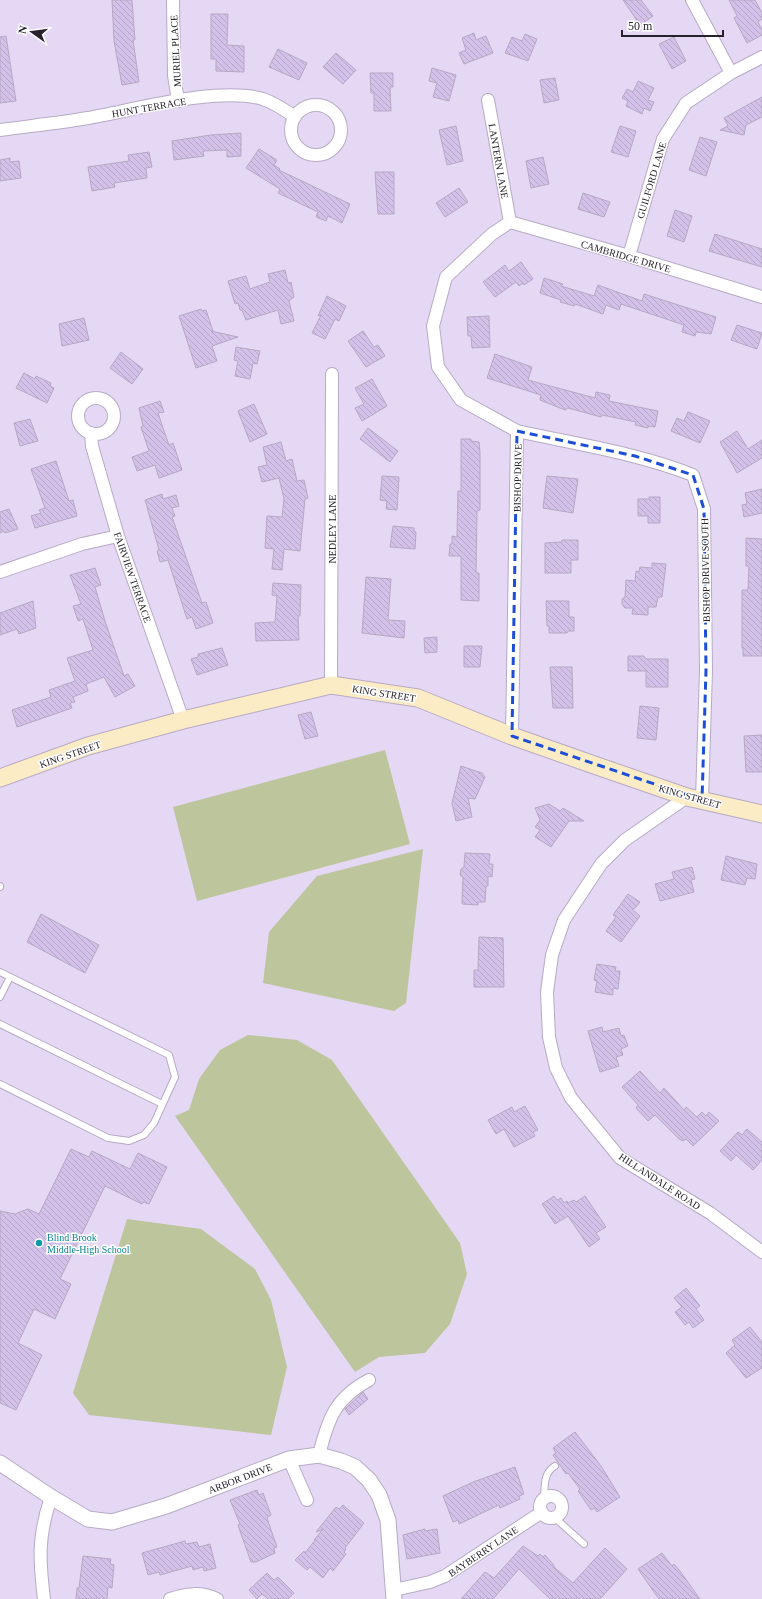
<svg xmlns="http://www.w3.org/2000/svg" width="762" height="1599" font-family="Georgia,serif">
<defs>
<pattern id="building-back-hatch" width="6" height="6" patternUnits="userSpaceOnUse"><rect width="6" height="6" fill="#d4c1e9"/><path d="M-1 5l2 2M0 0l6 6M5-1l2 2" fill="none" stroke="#b6a6c8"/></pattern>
</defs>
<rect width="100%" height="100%" fill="#e5d8f4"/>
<!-- green -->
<path fill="#bdc59c" d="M385 750 410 844 197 901 173 807Z
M423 849 406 1003 394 1011 263 983 269 932 317 876Z
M248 1035 297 1040 332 1060 460 1243 467 1274 450 1324 425 1353 379 1357 355 1372 175 1116 189 1110 199 1079 220 1050Z
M127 1219 201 1229 255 1269 271 1300 287 1367 271 1435 89 1415 73 1393Z"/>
<!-- building -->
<path fill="url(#building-back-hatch)" stroke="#b5a8c3" d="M112 0H132L135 40H133L139 82 122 85 114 41Z
M623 0H641L653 16 640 25Z
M729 0H755L762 13V19L758 22 762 30V35L747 43 734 18 737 16Z
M211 14H228L227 45 244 46V72L216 71V59H211Z
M474 33 476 40 486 36 493 53 464 64 459 53 466 50 462 38Z
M525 34 537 39 528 61 505 53 512 37 522 41Z
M6 36 16 101 0 103V37Z
M674 37 686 61 672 69 659 44Z
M278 49 307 63 299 80 269 67Z
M336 53 356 70 343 84 323 67Z
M432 68 456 75 449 101 433 97 437 83 429 81Z
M370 73H393V87H390L391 111H374V93H371Z
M555 78 559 100 544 103 540 80Z
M638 81 654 88 648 100 654 102 650 111 644 108 642 114 626 106 628 101 622 98 627 89 633 92Z
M762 97V117L746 125 744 135 720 130 728 126 724 118Z
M456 126 463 161 447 165 439 130Z
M620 126 636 131 628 157 611 152Z
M241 133V156L227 157V150L203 151 204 156 174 160 172 141 211 135Z
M700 137 717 142 706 176 689 170Z
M259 149 277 160 274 165 280 169 279 170 350 204 342 223 328 216 326 221 316 217 318 212 278 193 280 189 246 168Z
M149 152 152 167 146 168 147 178 114 183 115 187 92 191 88 167 129 161 128 155Z
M543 157 549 184 531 188 526 161Z
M10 158V162L19 161 21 178 0 181V160Z
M375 172H394V214H378Z
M459 188 468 202 445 217 436 203Z
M583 193 610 202 604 217 578 209Z
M675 210 692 216 684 242 667 236Z
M715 234 762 249V267L709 251Z
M521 262 533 279 524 285 523 283 519 286 516 282 495 297 483 282 505 265 509 271Z
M285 270 288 283 291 282 294 297 289 301 294 321 281 324 278 310 246 320 242 310H240L238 303 235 304 228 281 246 276 250 289 270 282 268 274Z
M544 278 563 284 561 286 594 296 598 285 642 301 644 294 716 317 711 334 696 332 695 336 682 332 684 325 621 304 619 310 606 305 603 314 575 304 574 306 560 302 561 300 540 293Z
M327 296 346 306 339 321 335 319 325 339 312 333 321 315 318 316Z
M201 309 202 311 206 310 213 331H211L238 337 212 346 217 361 196 368 179 316Z
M489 316 490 347 472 348 471 336H468L467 317Z
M84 318 89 340 62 346 59 324Z
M737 325 762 333 757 349 731 340Z
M363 331 374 347 378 345 385 356 366 367 348 341Z
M236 347 260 351 257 364 253 363 250 379 235 376 238 361 234 360Z
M121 352 143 369 132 384 110 368Z
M495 354 532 367 528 380 595 398 596 392 610 395 609 401 658 411 655 427 648 426V428L635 425 636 422 607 416 602 415 601 417 568 408 565 410 540 400 541 395 487 378Z
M24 373 35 379 36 376 51 383 50 386 54 388 47 403 16 388Z
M372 379 387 406 362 421 355 408 364 404 355 388Z
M160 401 164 412 158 413 164 431 169 445 173 443 182 470 159 478 155 465 137 471 132 457 149 451 141 427 143 426 139 408Z
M254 404 267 434 250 442 238 411Z
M688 412 710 421 700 443 671 431 677 418 684 421Z
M30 419 38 441 20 446 14 423Z
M368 428 398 451 390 462 360 439Z
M737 431 748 449 762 440V458L737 473 720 442Z
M461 439H471V441L479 442 480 453V510L477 511 476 573H479V601L461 600V556H449L450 544H452V536L457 537 458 491H461Z
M281 442 286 461 292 459 297 481 304 480 308 498 305 499 300 551 284 549 282 570 272 569 274 549 265 548 267 516 282 517 284 499 279 478 262 482 258 467 267 465 263 447Z
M56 461 69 501 73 500 77 516 35 528 31 516 41 513 39 510 45 508 31 469Z
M382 476 399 477 397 510 386 509 387 501 380 500Z
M547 476 578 479 573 513 543 508Z
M762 489V513L744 517 742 505 747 504 745 493Z
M162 494 163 499 176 495 179 506 172 508 175 516 172 517 202 603 206 602 213 623 196 629 192 617 187 619 168 560 160 562 157 551 159 550 145 500Z
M649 497H660V523H648V516H638V499H649Z
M9 509 18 529 5 533 4 531 0 533V512Z
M393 526 414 528V531L416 532 415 549 390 547Z
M746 538 762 539V656H743V648H742V590H748L749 566H746Z
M562 540H578V560H571V573H545V543L562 542Z
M652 563 666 564 662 597H658L656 607H648V615L632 614 633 608H625L622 604V599L625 597 626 580 635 581 636 571 639 572 640 567 652 568Z
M95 568 101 585 95 587 105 621 124 676 128 674 135 686 115 697 104 677 86 684 88 691 73 697 75 702 70 703 72 708 17 727 12 710 51 697 49 690 75 681 67 658 93 650 83 619 78 621 73 606 81 604 70 575Z
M366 577 391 579 388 620 405 621 404 638 362 633Z
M273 583 301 585 300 616H298L299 640 256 641 255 623 275 622 277 596 272 595Z
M33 601 36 628 19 634 17 629 0 635V613Z
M546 601H569V617H574V631H568L567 633H549V626H547Z
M437 637V652L425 653 424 638Z
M464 646H482L480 667H464Z
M222 648 228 665 197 675 191 659 198 657V654Z
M628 656H644L645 658 647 659H668V687H646V671H628Z
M550 667H572L573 708H553Z
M640 706 659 708 656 740 637 738Z
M311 712 318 736 305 739 298 715Z
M762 735V772H746L744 736Z
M461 766 482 773 485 777 475 799 468 798 472 817 456 821 452 803Z
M549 804 560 811 563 808 584 821H569L551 847 535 837 540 830 535 827 540 820 535 808Z
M465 853 490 854 489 864H493L492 877 488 876V886H486L485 902H478V905L462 904 463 877 460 875 461 869 464 867Z
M726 856 757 864 755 879 747 878 745 885 721 880Z
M692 867 695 879 691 880 694 892 660 901 655 884 674 879 672 872Z
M628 894 640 902 635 908 632 909 640 916 621 942 606 931 616 917 613 915Z
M41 914 99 945 85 973 27 942Z
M479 937 503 938 504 987H474V970H478Z
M597 964 616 967 615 971H620L618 989 613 988V995L595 992 597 981 594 980Z
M602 1027 603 1032 619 1028 621 1036 624 1035 628 1046 621 1049 623 1055 616 1057 619 1066 600 1072 588 1031Z
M640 1071 660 1093 664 1088 684 1110 686 1107 697 1117 702 1112 706 1116 709 1112 719 1121 693 1146 686 1139 683 1141 679 1139 655 1115 648 1121 636 1108 638 1105 622 1087Z
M525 1106 538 1130 533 1132 535 1136 514 1147 504 1129 496 1134 488 1120 512 1107 514 1112Z
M747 1129 762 1142V1160L753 1170 736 1155 731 1161 720 1151 738 1132 742 1135Z
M71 1149 89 1157 92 1151 130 1169 138 1153 167 1167 149 1204 143 1202 142 1204 105 1186 60 1279 71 1284 55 1319 34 1309 18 1343 42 1355 16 1410 0 1403V1211L15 1214 28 1209 39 1214Z
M554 1196 557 1200 561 1198 564 1203 567 1201 568 1203 574 1200 576 1202 585 1196 606 1227 596 1233 600 1239 589 1247 568 1216 555 1224 542 1204Z
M686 1288 700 1306 696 1309 704 1320 693 1328 689 1322 685 1325 675 1312 682 1307 674 1298Z
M750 1327 762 1342V1368L746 1378 726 1353 735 1345 732 1340Z
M363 1392 368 1399 349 1415 345 1409Z
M575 1432 601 1466 620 1497 597 1512 594 1508 591 1510 578 1491 580 1489 568 1473 566 1474 553 1455 556 1453 553 1448Z
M515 1467 524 1494 519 1496 520 1499 500 1508 499 1505 459 1524 458 1520 453 1522 443 1496 473 1482Z
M257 1490 259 1495 263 1493 271 1515 267 1517 268 1521 277 1547 274 1548 275 1553 256 1562H251L240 1531 238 1525 240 1524 230 1500Z
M343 1505 364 1523 345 1548 346 1549 344 1552 346 1554 333 1571 330 1568 323 1578 310 1567 307 1570 295 1560 304 1551 305 1553 316 1539 314 1540 323 1529 316 1532 336 1507 339 1509Z
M425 1529V1531L437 1529 440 1553 407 1559 403 1535Z
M185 1541 186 1544 197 1542 199 1547 210 1544 216 1568 204 1571 203 1567 193 1570 192 1566 160 1575 159 1572 148 1575 142 1553Z
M523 1546 538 1556 540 1554 543 1557 545 1555 553 1564 555 1568 573 1583 605 1548 627 1569 600 1599H550L519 1569 493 1599H461L485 1572 494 1578Z
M662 1553 672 1566 674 1564 680 1571 700 1599H659L654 1592 638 1569Z
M83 1556 111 1559 110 1564 114 1565 112 1588 108 1587 107 1599H76L77 1588H79Z
M267 1573 274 1580 278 1577 294 1593 288 1599H268L262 1594 257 1599 249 1590Z"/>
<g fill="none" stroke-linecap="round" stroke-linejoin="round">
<!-- service casing -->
<g stroke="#b7aac5" stroke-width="8">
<path id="service" d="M0 887V886
M0 972 169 1055 175 1077 154 1123 144 1135 129 1141 108 1138 0 1084
M0 997 10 977
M0 1024 162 1104
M544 1499C545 1486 543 1473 555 1466
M554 1517 584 1544"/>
</g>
<!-- minor casing -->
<g stroke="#b7aac5" stroke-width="14">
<path id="minor" d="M173 0 174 75 178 101
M692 0 731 73
M488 100 510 222
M291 130a25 25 0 1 1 50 0a25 25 0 1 1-50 0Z
M0 130C29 126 59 123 88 118 134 110 218 86 263 99 274 103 285 110 295 117
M629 256 663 139 686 103 731 73 762 57
M78 416a18 18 0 1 1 36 0a18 18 0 1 1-36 0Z
M517 431C576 444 637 453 693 475L704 509 706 670 702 800
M91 433 92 446 118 536 183 720
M0 572 82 544 118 536
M331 685 332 374
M512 736 517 431 461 400 438 367 433 326 446 277 492 234 510 222 629 256 762 297
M687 797 625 840 601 864 564 920 552 955 547 992 549 1037 556 1068 571 1098 620 1158 710 1213 762 1252
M319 1455C328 1419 335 1398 369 1380
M289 1459 307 1500
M540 1507a11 11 0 1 1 22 0a11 11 0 1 1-22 0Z
M394 1590 430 1582 445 1576 542 1512
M44 1599C39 1559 38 1536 51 1497
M170 1599C185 1594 201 1591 217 1599"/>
</g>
<!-- tertiary casing -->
<g stroke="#b7aac5" stroke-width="17">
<path id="tertiary" d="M0 1463 51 1497 88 1519 112 1522 166 1506 289 1459 319 1455 341 1461 355 1467 369 1480 379 1495 388 1520 394 1599"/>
</g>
<!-- secondary casing -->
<g stroke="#b7aac5" stroke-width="19">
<path id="secondary" d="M0 778 88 746 183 720 331 685 418 698 512 736 597 766 687 797 762 814"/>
</g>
<!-- service -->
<use href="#service" stroke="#fff" stroke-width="6"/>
<!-- minor -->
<use href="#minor" stroke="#fff" stroke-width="12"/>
<!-- tertiary -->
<use href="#tertiary" stroke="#fff" stroke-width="15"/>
<!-- secondary -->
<use href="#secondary" stroke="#fcecc5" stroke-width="17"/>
</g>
<!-- marked area -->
<path fill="none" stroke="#1d4ed8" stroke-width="3" stroke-dasharray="8 5" stroke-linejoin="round" d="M517 431 635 456 693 475 704 509 706 670 702 800 512 736Z"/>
<!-- markers -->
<circle fill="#0f9aa8" stroke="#fff" stroke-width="1.5" cx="39" cy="1243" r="4"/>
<g text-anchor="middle" stroke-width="3" stroke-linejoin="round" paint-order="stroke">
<!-- street labels -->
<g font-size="10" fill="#26212b" stroke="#fff">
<text transform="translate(175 51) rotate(-93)" y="4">MURIEL PLACE</text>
<text transform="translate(149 107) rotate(-10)" y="4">HUNT TERRACE</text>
<text transform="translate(499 161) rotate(80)" y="4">LANTERN LANE</text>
<text transform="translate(651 180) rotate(-73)" y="4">GUILFORD LANE</text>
<text transform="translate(626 256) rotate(16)" y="4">CAMBRIDGE DRIVE</text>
<text transform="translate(517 478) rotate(-89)" y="4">BISHOP DRIVE</text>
<text transform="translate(332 529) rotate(-90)" y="4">NEDLEY LANE</text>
<text transform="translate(705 570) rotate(-91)" y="4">BISHOP DRIVE SOUTH</text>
<text transform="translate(133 577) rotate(71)" y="4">FAIRVIEW TERRACE</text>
<text transform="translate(384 693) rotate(9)" y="4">KING STREET</text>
<text transform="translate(70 754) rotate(-19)" y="4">KING STREET</text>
<text transform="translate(690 796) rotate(16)" y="4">KING STREET</text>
<text transform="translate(660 1181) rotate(33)" y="4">HILLANDALE ROAD</text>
<text transform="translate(240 1478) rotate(-21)" y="4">ARBOR DRIVE</text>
<text transform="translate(483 1551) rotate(-34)" y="4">BAYBERRY LANE</text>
</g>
<!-- culture labels -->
<g font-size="10" fill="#0d838f" stroke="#fff" text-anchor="start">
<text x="47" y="1241">Blind Brook<tspan x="47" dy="12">Middle-High School</tspan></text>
</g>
</g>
<!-- north arrow -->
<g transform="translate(32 32) rotate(284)" stroke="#ffffff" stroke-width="3" paint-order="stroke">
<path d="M0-3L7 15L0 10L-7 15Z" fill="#26212b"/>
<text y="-6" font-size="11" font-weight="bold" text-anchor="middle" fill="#26212b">N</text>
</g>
<!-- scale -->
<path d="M622 30v6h101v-6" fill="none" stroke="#26212b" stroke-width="2"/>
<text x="628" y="30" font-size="12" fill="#26212b" stroke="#ffffff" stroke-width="3" paint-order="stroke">50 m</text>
</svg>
